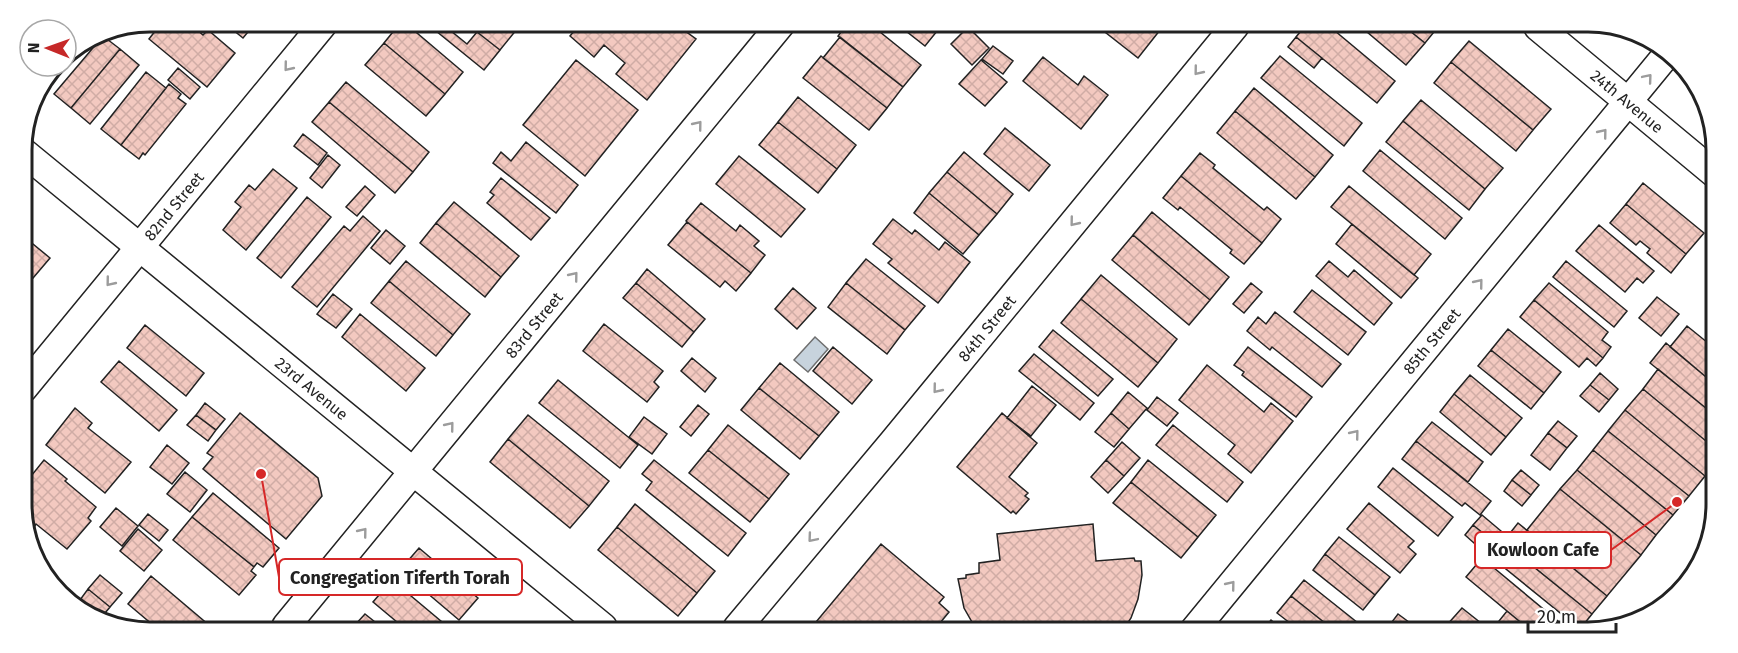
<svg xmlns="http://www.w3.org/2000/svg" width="1738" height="653" font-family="'Fira Sans',sans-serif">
<defs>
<pattern id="building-cross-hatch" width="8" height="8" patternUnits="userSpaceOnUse" patternTransform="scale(1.5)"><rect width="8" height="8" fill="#f3c9c0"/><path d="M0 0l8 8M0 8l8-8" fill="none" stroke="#d0aca5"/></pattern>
</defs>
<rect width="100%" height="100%" fill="#fff"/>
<!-- water -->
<path fill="#c7d3dd" stroke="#6f6f6f" stroke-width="1.5" d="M815 337 828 349 808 372 794 360Z"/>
<!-- building -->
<path fill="url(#building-cross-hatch)" stroke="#222" stroke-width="1.5" d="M163 21H179L186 27 189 23 203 35 208 30 235 53 207 87 149 39Z
M222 21H257L243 38Z
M401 22H404L463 72 445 94 384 43Z
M425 22H440L467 44 477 32 500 50 484 70Z
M485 23H510L517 29 500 50 477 32Z
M510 23H522L517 29Z
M581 23H696L688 33 696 39 647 100 616 74 625 63 604 45 594 57 570 36Z
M697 23 709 24 704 30Z
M847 24H870L921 65 903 87 838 36Z
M897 24 942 25 925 46Z
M1096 25 1155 26 1160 30 1138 58Z
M1305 26H1329L1395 81 1377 103 1296 37Z
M1360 26 1405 27 1425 43 1406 65Z
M968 27 989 48 972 65 951 44Z
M1405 27H1438L1425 43Z
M111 29 101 38 95 34 101 31Z
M103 36 120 49 71 108 54 94Z
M840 37 903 87 887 108 823 58Z
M1296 37 1322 58 1314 68 1288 47Z
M1469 41 1551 109 1533 130 1451 62Z
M384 43 445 94 426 116 365 65Z
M993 46 1013 61 1003 74 982 59Z
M120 49 139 65 90 124 71 108Z
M821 56 887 108 869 130 803 78Z
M1280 56 1362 123 1344 146 1261 78Z
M1043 57 1078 85 1084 76 1108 95 1081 129 1023 81Z
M576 60 638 110 585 176 523 125Z
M981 60 1007 82 985 106 959 84Z
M1451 62 1533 130 1516 151 1434 83Z
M178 68 200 87 190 99 168 80Z
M146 72 166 88 121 145 101 129Z
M346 82 429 152 413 172 329 102Z
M169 84 181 94 178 98 186 104 145 155 143 153 139 159 121 145Z
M1254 88 1333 155 1315 177 1235 111Z
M798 97 856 145 837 169 778 122Z
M1421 100 1503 168 1485 189 1403 121Z
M329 102 413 172 395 193 312 122Z
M1235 111 1315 177 1296 199 1217 133Z
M1403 121 1485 189 1469 210 1386 142Z
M778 122 837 169 818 193 759 145Z
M1005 128 1050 165 1029 191 984 154Z
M303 134 327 153 318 165 294 146Z
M526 142 578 185 556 213 493 163 501 152 511 161Z
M1380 150 1462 218 1445 239 1363 171Z
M964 152 1013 194 997 214 947 172Z
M1200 153 1215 165 1213 168 1264 210 1267 207 1281 219 1262 243 1181 176Z
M328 155 340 165 322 188 310 178Z
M739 156 805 209 781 237 716 184Z
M273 169 297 188 246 250 223 230 241 207 235 202 249 185 255 190Z
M947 172 997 214 979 235 929 193Z
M1181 176 1262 243 1244 264 1230 253 1232 250 1180 207 1178 210 1163 198Z
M501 178 550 218 531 240 487 203 494 195 490 192Z
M1643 183 1704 233 1686 254 1626 204Z
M365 186 375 195 357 216 346 207Z
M1349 186 1431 254 1414 275 1331 207Z
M929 193 979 235 963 254 914 213Z
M307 197 331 217 281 278 257 258Z
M454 202 519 256 501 277 436 223Z
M701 203 736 231 740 225 759 241 754 246 765 255 751 273 686 221Z
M1626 204 1686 254 1671 273 1647 253 1650 249 1640 241 1636 245 1610 223Z
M1152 212 1229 277 1210 300 1133 235Z
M363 216 380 231 317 307 292 287 344 226 350 231Z
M893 219 912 234 915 230 939 250 945 242 970 262 938 303 888 263 892 259 873 244Z
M687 222 751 273 736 291 725 281 720 287 668 245Z
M436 223 501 277 485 297 420 243Z
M1352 224 1418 278 1401 298 1336 244Z
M1599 225 1654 271 1643 283 1637 278 1625 292 1576 251Z
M386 230 405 246 390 264 371 248Z
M22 235 50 258 22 291Z
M1133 235 1210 300 1189 325 1112 260Z
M866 259 925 306 905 330 846 283Z
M406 261 470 314 453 335 389 281Z
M1329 261 1348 277 1354 270 1392 303 1374 325 1316 276Z
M1566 261 1627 311 1614 327 1553 277Z
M647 269 705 319 694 332 636 283Z
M1101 275 1177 339 1158 363 1081 299Z
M389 281 453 335 436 356 371 303Z
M636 283 694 332 682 347 623 298Z
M846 283 905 330 887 354 828 307Z
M1251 283 1262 292 1244 313 1233 304Z
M1549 283 1608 332 1602 340 1611 347 1603 358 1534 300Z
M793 288 816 308 797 329 775 309Z
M1312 290 1366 332 1348 355 1294 312Z
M333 294 352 309 336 328 317 314Z
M1657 297 1679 314 1661 336 1639 318Z
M1081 299 1158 363 1138 387 1061 323Z
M1534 300 1603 358 1596 366 1587 358 1579 367 1520 317Z
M1275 312 1341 364 1322 387 1272 347 1270 350 1247 331 1258 317 1266 324Z
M360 314 425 368 406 391 342 337Z
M604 324 663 371 654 382 659 387 647 402 583 351Z
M145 325 204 373 186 396 127 348Z
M1687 326 1713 347 1712 382 1670 347Z
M1508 329 1561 372 1544 393 1491 350Z
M1053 330 1113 379 1098 396 1039 347Z
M1666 343 1712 382V413L1650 363Z
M833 347 872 380 852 404 813 371Z
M1248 347 1312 397 1296 417 1242 375 1244 372 1234 365Z
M1491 350 1544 393 1531 409 1478 366Z
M1034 354 1094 403 1080 420 1019 371Z
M692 358 716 378 705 392 681 371Z
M119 361 177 410 159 431 101 382Z
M780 363 839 412 819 436 759 388Z
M1207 365 1264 412 1271 403 1293 421 1251 473 1228 454 1235 445 1179 400Z
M1658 369 1712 413V446L1643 389Z
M1600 373 1618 389 1609 400 1590 385Z
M1470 375 1522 418 1506 437 1454 394Z
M558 380 638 445 620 468 539 403Z
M1590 385 1609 400 1599 412 1580 396Z
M1032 386 1056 405 1031 436 1007 418Z
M759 388 819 436 800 459 741 410Z
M1643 389 1712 446 1711 468 1705 476 1625 410Z
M1128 392 1147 408 1129 429 1111 413Z
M1454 394 1506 437 1491 455 1440 412Z
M1157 397 1178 413 1167 426 1147 410Z
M205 403 225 419 216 430 196 415Z
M698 405 709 414 691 436 680 427Z
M75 408 92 423 88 428 131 462 105 493 46 445Z
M1625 410 1705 476 1689 496 1608 431Z
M240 413 318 478 322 496 286 539 203 469 213 457 207 453Z
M1002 413 1037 443 1009 477 1028 493 1025 496 1029 499 1016 514 1013 511 1011 513 957 467Z
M1111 413 1129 429 1114 447 1095 432Z
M196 415 216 430 208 441 187 425Z
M528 415 609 481 589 506 508 439Z
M644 417 667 434 652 454 629 437Z
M1558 421 1577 436 1567 448 1548 433Z
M1432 422 1483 462 1468 482 1416 441Z
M728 425 789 474 769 499 708 450Z
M1173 425 1243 482 1227 502 1156 445Z
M1608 431 1689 496 1673 515 1593 450Z
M1548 433 1567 448 1550 470 1531 455Z
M508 439 589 506 570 528 490 462Z
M1416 441 1491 501 1480 515 1465 503 1462 506 1402 459Z
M1122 442 1140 458 1124 476 1106 460Z
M167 445 189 463 172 484 150 467Z
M708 450 769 499 750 522 689 473Z
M1593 450 1673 515 1656 535 1577 470Z
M44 460 67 479 65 481 96 507 88 518 91 521 67 549 36 524 28 536 23 528V486Z
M654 460 746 533 728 556 646 490 652 482 642 474Z
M1106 460 1124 476 1108 493 1091 477Z
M1148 460 1216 515 1198 537 1131 482Z
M1393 468 1453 517 1438 536 1378 487Z
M1521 470 1539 485 1531 495 1512 480Z
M1577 470 1656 535 1641 555 1560 489Z
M185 472 207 490 190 512 167 494Z
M1512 480 1531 495 1522 506 1504 491Z
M1131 482 1198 537 1181 558 1113 503Z
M1560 489 1641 555 1607 596 1527 530Z
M213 493 279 548 263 567 257 563 254 567 192 517Z
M1369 503 1414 541 1408 547 1416 554 1400 573 1347 529Z
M635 504 715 571 697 593 617 527Z
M116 508 138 526 122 546 100 527Z
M148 514 168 530 159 541 139 525Z
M1482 515 1501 531 1493 541 1473 525Z
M192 517 254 567 251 571 256 575 239 595 173 540Z
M1518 523 1607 596 1592 614 1503 542Z
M1093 524 1096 561 1134 558 1135 561H1141L1142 575 1138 599 1131 618 1123 630 976 629 964 608 958 579 966 578V575L979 573V563L1000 560 997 534Z
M1473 525 1493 541 1484 552 1465 535Z
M617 527 697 593 678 616 598 550Z
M138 529 162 550 144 571 120 551Z
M1339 537 1390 577 1375 595 1325 554Z
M1503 542 1592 614 1580 629 1491 557Z
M881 544 944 597 939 603 949 612 935 629 811 628Z
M419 548 478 598 459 620 400 570Z
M1325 554 1375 595 1363 610 1313 570Z
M1482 558 1571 632 1531 631 1466 577Z
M100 575 122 593 110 607 88 589Z
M151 576 210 626 153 625 128 604Z
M392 580 448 627H403L373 602Z
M1304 580 1368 631H1335L1291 596Z
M88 589 110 607 100 619 77 604Z
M1291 596 1335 631 1299 630 1277 613Z
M1462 608 1491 631H1452L1446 626Z
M1507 611 1531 631H1491Z
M365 614 380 626H354Z
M1398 614 1421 631H1385Z
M1271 620 1283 630H1263Z"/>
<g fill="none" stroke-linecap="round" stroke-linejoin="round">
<!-- minor casing -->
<g stroke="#222" stroke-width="30">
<g id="minor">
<path id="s1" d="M1538 27 1715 174"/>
<path id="s2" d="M21 150 603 627"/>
<path id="s3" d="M23 389 325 22"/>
<path id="s4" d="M286 626 781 24"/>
<path id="s5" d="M737 628 893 442 1235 26"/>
<path id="s6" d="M1194 630 1668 53"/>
</g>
</g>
<!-- minor -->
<use href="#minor" stroke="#fff" stroke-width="27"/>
</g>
<!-- one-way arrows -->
<defs><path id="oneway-chevron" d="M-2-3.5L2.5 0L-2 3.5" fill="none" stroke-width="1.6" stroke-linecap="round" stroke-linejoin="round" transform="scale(1.5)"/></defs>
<g stroke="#9c9c9c">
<use href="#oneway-chevron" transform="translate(288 67) rotate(129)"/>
<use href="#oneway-chevron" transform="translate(1198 71) rotate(129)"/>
<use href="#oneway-chevron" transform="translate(1648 78) rotate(-50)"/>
<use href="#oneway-chevron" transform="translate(698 125) rotate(-51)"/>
<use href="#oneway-chevron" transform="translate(1603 133) rotate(-51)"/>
<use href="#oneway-chevron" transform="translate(1074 222) rotate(129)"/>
<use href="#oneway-chevron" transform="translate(574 276) rotate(-51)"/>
<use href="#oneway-chevron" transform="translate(110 282) rotate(129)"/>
<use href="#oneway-chevron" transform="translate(1479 283) rotate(-51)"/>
<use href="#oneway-chevron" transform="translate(937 389) rotate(129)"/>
<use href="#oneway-chevron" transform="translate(450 426) rotate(-51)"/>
<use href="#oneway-chevron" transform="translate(1355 434) rotate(-51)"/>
<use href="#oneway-chevron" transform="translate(363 532) rotate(-51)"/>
<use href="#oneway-chevron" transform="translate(812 538) rotate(130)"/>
<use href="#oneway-chevron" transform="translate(1231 585) rotate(-51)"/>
</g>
<g text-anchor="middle" stroke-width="4.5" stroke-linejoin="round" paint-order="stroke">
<!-- street labels -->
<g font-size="16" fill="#222" stroke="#fff">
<text dy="6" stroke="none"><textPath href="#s1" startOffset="116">24th Avenue</textPath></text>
<text dy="6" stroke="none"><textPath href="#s3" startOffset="237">82nd Street</textPath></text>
<text dy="6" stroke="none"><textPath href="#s4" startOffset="390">83rd Street</textPath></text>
<text dy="6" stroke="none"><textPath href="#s5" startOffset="390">84th Street</textPath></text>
<text dy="6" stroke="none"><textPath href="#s6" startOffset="374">85th Street</textPath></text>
<text dy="6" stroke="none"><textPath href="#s2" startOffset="376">23rd Avenue</textPath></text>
</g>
</g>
<!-- crop -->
<path d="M0 0H1738V653H0ZM150 32H1588A118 118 0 0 1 1706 150V504A118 118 0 0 1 1588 622H150A118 118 0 0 1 32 504V150A118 118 0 0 1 150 32Z" fill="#fff" fill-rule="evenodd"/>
<path fill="none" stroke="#222" stroke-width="3" d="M150 32H1588A118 118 0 0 1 1706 150V504A118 118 0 0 1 1588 622H150A118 118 0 0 1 32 504V150A118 118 0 0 1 150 32Z"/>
<!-- callouts -->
<path fill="none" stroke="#d62828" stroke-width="2" d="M1677 502L1611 550M261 474L279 577"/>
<g fill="#d62828" stroke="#fff" stroke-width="2">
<circle cx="1677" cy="502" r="6"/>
<circle cx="261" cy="474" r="6"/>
</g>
<g fill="#fff" stroke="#d62828" stroke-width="2">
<rect x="1475" y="532" width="136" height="36" rx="6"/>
<rect x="279" y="559" width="243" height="36" rx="6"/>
</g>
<g font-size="18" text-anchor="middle" font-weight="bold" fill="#222">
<text x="1543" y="556">Kowloon Cafe</text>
<text x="400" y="584">Congregation Tiferth Torah</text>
</g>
<!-- north arrow -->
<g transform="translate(48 48) rotate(271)"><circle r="28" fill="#ffffff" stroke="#a7a7a7" stroke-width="1.5"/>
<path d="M0-4.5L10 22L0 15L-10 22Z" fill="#c62828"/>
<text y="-9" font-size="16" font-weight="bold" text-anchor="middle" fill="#222222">N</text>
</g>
<!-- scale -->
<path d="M1528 623v9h88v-9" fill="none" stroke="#222222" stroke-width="3"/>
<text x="1537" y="623" font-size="18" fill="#222222" stroke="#ffffff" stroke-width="4.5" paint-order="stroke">20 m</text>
</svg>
